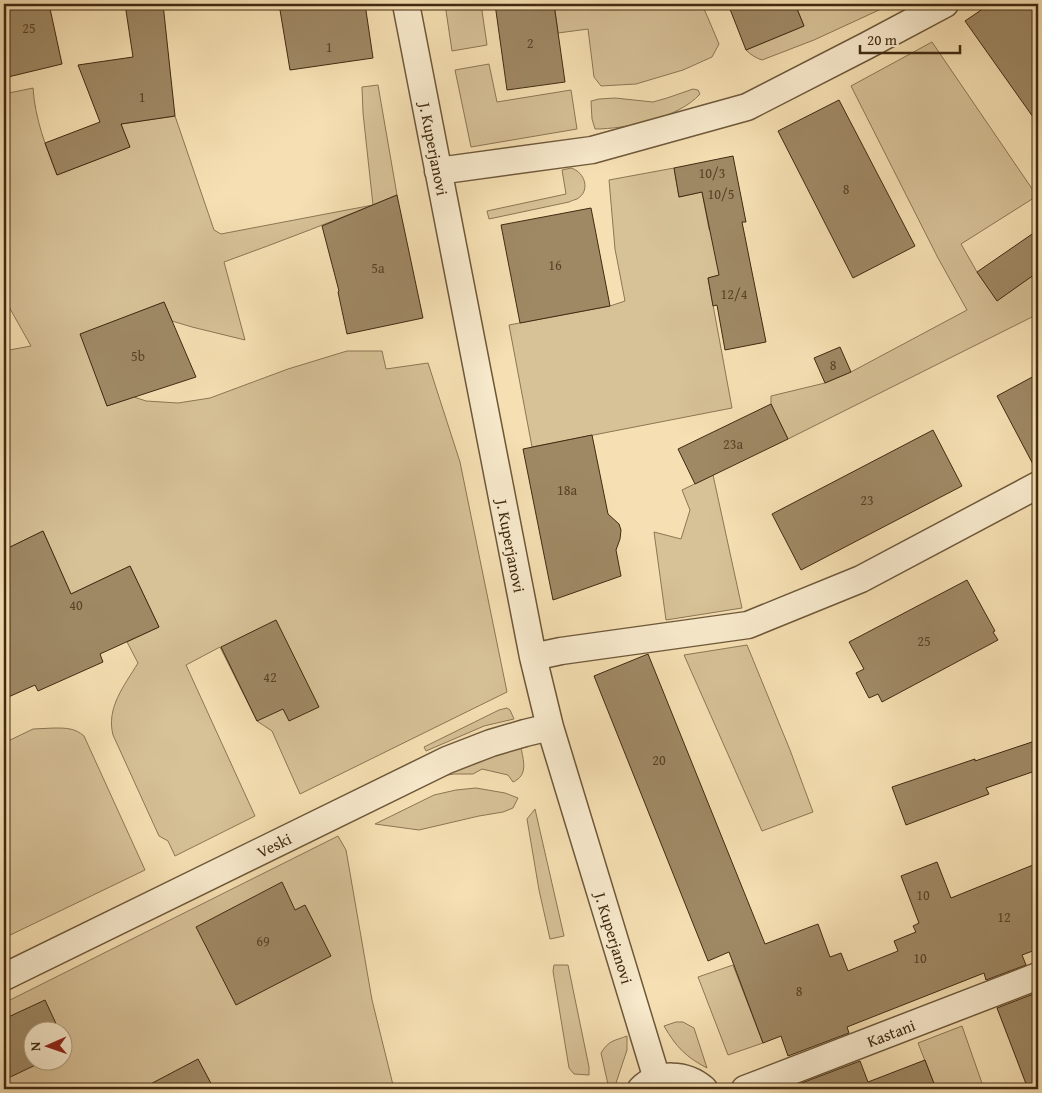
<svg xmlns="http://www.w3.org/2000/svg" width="1042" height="1093" font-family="'Gentium Book Plus',serif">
<rect width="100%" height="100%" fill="#f6e0b3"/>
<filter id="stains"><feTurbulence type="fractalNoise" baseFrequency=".004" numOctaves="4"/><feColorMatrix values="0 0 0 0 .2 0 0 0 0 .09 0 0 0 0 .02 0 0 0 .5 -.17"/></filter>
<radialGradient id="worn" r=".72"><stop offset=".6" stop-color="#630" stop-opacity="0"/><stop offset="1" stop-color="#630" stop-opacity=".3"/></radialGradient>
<!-- green -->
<path fill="#d7c197" stroke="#8c7654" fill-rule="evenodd" d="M445 4H481L487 45 452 51Z
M554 4H702L719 44 712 57 683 70 636 84 601 86 594 77 588 29 558 33Z
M795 4H892L814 40 762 60C756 58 751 55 746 50L804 26Z
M932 42 1037 196 961 244 977 272 997 300 1038 272V314L788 439 771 404V396L825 383 851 372 967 310 938 258 851 86Z
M489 64 497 102 571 90 577 129 471 147 455 70Z
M378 85 397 195C339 219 282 241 224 262L245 340 192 327 172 321 164 302 81 334 107 406 134 397 146 401 178 403 210 398 288 369 347 351H382L386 369 428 363 460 462 507 692 300 794 272 731 257 721 220 647 186 665 255 816 175 856 168 841 159 836 113 735C106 708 124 686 138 663L127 642 159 627 130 566 71 594 43 531 4 550V351L31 346 4 298V94L33 88C35 119 46 147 57 175L129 147 121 124 175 116 214 230 221 234 373 205 363 113 362 87Z
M693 89 698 90 700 94C679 118 626 129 595 129L592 119 591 101 599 99 615 98 653 102 667 98Z
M571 168C585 172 591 191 577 199 574 200 571 201 569 202L489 219 487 211 566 194 562 170Z
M674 168 679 197 702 192 709 229 718 245 724 274 708 278 732 408 532 447 509 325 610 306 625 301 615 249 609 180Z
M713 475 742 608 666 620 654 532 681 539 690 510 682 490Z
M747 645 790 750 813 812 762 831 684 655Z
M507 708 510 710 514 719 484 726 426 751 424 747 499 710Z
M54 728C66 728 75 728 84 736L145 870 4 938V743L33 729Z
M521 747C523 760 529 775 513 782L508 775 482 769 473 774H454L435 777 475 760Z
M476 788 505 793 518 798 513 808 503 812 479 816 419 830 375 824 434 795 456 790Z
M535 809 564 936 550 939 539 890 527 819Z
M338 836 346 850 372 1000 394 1089H210L208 1085 173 1072 182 1089H4V1003ZM32 1030H62V1060H32Z
M554 965H568L589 1067V1075L574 1074 569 1068 553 971Z
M733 965 763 1043 728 1055 698 977Z
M676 1022H683L694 1028 707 1068C686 1057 676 1047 664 1026Z
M962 1026 984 1089H936L918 1043Z
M627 1036V1050L614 1089H609L601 1053C609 1040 614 1041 627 1036Z"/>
<!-- building -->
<path fill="#9f8965" stroke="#402a11" d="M4 4H49L62 64 4 78Z
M125 4H163L175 116 121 124 130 147 57 175 45 143 100 122 78 65 133 57Z
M279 4H365L373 58 290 70Z
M495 4H554L565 82 507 90Z
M728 4H795L804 26 746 50Z
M990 4H1031L1038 14V124L965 21Z
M839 100 915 246 853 278 778 131Z
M733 156 746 222H742L766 342 725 350 717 305 713 306 708 278 719 275 702 192 679 197 674 168Z
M397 195 423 318 347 334 338 292 339 291 322 226Z
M591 208 610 306 520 323 501 225Z
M1038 230V272L997 301 977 272Z
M164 302 196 377 107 406 80 334Z
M840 347 851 372 825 383 814 358Z
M1038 374V470H1036L997 396Z
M771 404 788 439 695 484 678 449Z
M933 430 962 486 801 570 772 514Z
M592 435 608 514 619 524 621 530 620 539 616 550 621 576 553 600 523 449Z
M43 531 71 594 130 566 159 627 100 654 103 662 38 691 35 685 4 699V550Z
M967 580 995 631 993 632 998 640 882 702 878 694 869 698 856 673 864 669 849 642Z
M276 620 319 707 289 721 283 709 257 721 221 647Z
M648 654 765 944 818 924 830 957 841 953 848 971 898 951 894 941 916 932 913 926 919 923 901 876 937 862 951 898 1038 863V949L1022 955 1026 965 986 980 984 973 847 1027 849 1033 788 1056 781 1036 763 1043 729 952 708 961 594 676Z
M1038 740V770L986 788 989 794 906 825 892 787 975 759V761Z
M282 882 295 910 305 905 331 956 236 1005 196 927Z
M1036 993 1038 998V1089H1028L997 1008Z
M45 1000 59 1030H32V1060H46L4 1080V1019Z
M198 1059 214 1089H141Z
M925 1060 936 1089H801L799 1084 860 1061 868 1082Z"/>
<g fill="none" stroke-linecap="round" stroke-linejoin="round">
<!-- minor casing -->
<g stroke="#6e583a" stroke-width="29">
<path id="minor" d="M406 4 533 657 550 727 657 1079
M438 171 592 150 747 107 866 46 945 4
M533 657 561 651 748 625 861 579 1038 485
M4 977 447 760 491 743 525 733 550 727
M641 1089C658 1072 686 1073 704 1089
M745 1089 1038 976"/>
</g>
<!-- minor -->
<use href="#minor" stroke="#f9ebce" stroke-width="26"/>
</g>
<g text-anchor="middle" stroke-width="4.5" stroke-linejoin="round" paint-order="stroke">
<!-- number labels -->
<g font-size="14" fill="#584226">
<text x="29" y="33">25</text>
<text x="530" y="48">2</text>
<text x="329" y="52">1</text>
<text x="142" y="102">1</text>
<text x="712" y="178">10/3</text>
<text x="846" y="194">8</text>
<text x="721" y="199">10/5</text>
<text x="555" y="270">16</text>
<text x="378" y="273">5a</text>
<text x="734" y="299">12/4</text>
<text x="138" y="361">5b</text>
<text x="833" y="370">8</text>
<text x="733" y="449">23a</text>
<text x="567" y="495">18a</text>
<text x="867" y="505">23</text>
<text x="76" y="610">40</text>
<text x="924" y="646">25</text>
<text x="270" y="682">42</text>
<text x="659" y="765">20</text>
<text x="923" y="900">10</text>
<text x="1004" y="922">12</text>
<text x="263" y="946">69</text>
<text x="920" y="963">10</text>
<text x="799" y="996">8</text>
</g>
<!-- street labels -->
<g font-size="16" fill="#402a11" stroke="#f9ebce">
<text transform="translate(434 149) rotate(79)" y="6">J. Kuperjanovi</text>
<text transform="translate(511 546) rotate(79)" y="6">J. Kuperjanovi</text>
<text transform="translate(274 845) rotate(-26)" y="6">Veski</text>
<text transform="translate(614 938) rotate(73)" y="6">J. Kuperjanovi</text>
<text transform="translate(891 1033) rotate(-21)" y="6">Kastani</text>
</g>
</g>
<!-- margin -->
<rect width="1042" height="1093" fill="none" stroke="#f6e0b3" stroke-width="20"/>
<rect x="5" y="5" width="1032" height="1083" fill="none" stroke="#402a11" stroke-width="2.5"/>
<rect x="10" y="10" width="1022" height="1073" fill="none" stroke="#402a11"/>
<!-- north arrow -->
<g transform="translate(48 1046) rotate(268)"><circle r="24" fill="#f9ebce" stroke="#af9e82"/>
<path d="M0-4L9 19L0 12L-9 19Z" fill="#8f2418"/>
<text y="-8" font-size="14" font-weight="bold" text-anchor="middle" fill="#402a11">N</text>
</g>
<!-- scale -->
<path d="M860 45v8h100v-8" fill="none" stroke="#402a11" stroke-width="2.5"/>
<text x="867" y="45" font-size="15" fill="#402a11" stroke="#f9ebce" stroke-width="4" paint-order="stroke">20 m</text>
<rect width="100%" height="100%" filter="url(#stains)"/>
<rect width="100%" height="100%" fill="url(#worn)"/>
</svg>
